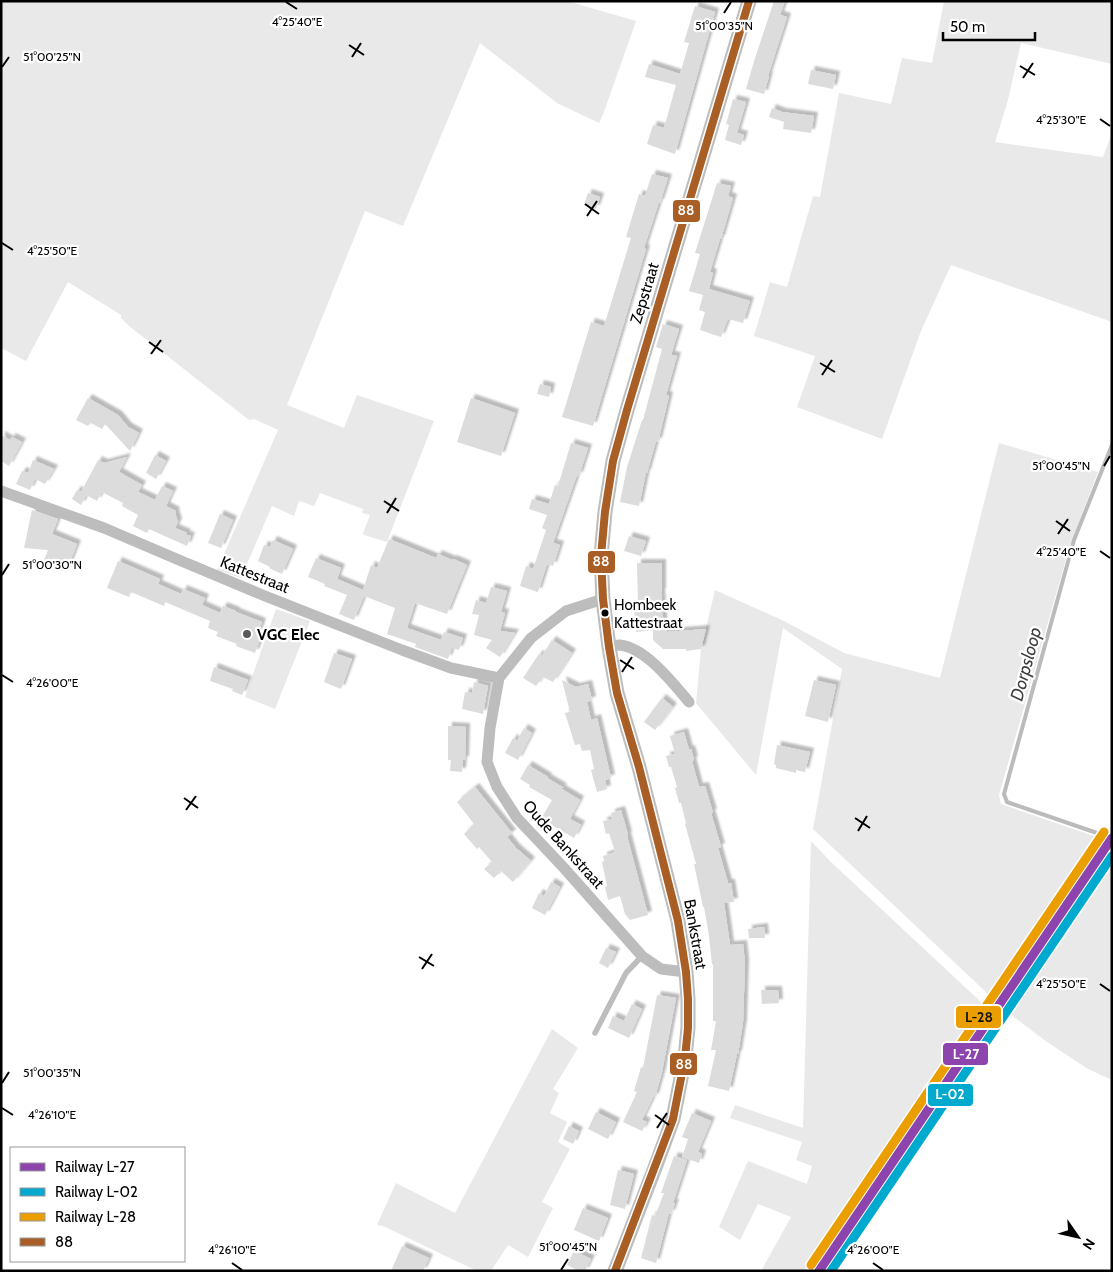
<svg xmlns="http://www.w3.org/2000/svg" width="1113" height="1272" font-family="Cabin,sans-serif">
<defs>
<filter id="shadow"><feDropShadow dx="4" dy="-4" stdDeviation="1" flood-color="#0004"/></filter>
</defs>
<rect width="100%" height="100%" fill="#fff"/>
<!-- green -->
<path fill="#e9e9e9" d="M1 1H567L636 21 604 112 599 123 557 103 480 43 403 226 365 211 287 405 344 428 357 395 434 421 387 542 364 535 363 533 370 515 362 513 363 509 320 493 314 506 299 501 294 516 272 506 241 578 217 570 278 430 254 419 249 420 129 326 121 318V315L68 282 26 361 1 348Z
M944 1H1112V64L1021 43 1007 104 995 142 1103 157 1112 133V322L951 265 921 331 882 439 797 407 815 356 754 336 770 282 787 287 813 196 820 197 839 93 891 104 902 58 932 63Z
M999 443 1098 472 1070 545 999 795 1001 804 1094 836 988 994 813 829 842 669 783 628 756 775 696 703 701 649 715 590 784 621 844 653 940 678Z
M276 609 310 621 275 709 245 697Z
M811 841 831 862 982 1003 844 1208 804 1271H761L791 1217 758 1204 740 1240 719 1227 748 1161 807 1184 812 1166 796 1160 802 1142 730 1118 735 1105 803 1128Z
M1112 861V1080L1088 1069 1047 1042 1010 1014Z
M552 1029 578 1048 553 1089 559 1093 550 1113 567 1122 558 1142 570 1149 542 1202 553 1208 528 1257 508 1245 491 1271H477L383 1226 377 1225 396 1183 455 1213Z"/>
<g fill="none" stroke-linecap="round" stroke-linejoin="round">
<!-- stream -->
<path stroke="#bbb" stroke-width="4" d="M1097 833 1007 802 1004 794 1074 540 1112 445"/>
</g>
<!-- building -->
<path fill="#dcdcdc" filter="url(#shadow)" d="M774 1H785L780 15 787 17 768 76H769L764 94 746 89 754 61Z
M695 6 715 12 675 154 647 144 653 125 664 128 676 85 645 77 649 64 680 74 689 43 684 42Z
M811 70 836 75 833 89 808 84Z
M733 99 746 102 737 133 744 135 741 145 725 140 729 125 726 124Z
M772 108 782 112 814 116 811 133 783 129 784 122 769 117Z
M652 174 668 178 660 203 659 202 644 248 646 249 593 426 562 417 591 322 604 326 631 238 626 237 639 194 645 196Z
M717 183 731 186 728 196 733 198 721 239H720L710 272 713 273 709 289 750 301 743 323 728 319 721 337 700 330 705 312 699 310 703 295 689 291 700 254 695 253Z
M588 193 600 197 596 209 584 205Z
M663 324 679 329 671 355 677 356 666 395 669 396 658 442 656 441 647 473H646L639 506 620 502 627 467 642 420H643L662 349 656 347Z
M540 384 551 387 549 397 537 394Z
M88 398 118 415 128 427 139 433 130 451 105 424 102 429 91 423 88 426 76 420Z
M471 398 515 413 501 456 457 442Z
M1 435 10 440 12 437 22 442 9 466 1 461Z
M571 443 588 448 579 476 577 475 553 543 560 545 553 566 547 564 538 592 520 586 526 566 533 569 546 530 542 528 547 515 529 509 532 499 549 504 555 485 558 486Z
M155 455 166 461 156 479 146 473Z
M127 457 119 472 142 485 138 492 155 500 162 486 173 491 166 506 176 511 175 513 178 522 175 528 187 533 186 535 191 536 187 546 149 529 147 533 133 526 138 515 122 506 123 503 102 492 97 501 86 495 81 505 72 499 77 490 81 492 98 460 104 463Z
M33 460 54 469 45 484 35 479 30 490 16 484 22 471 28 473Z
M32 510 58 519 52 534 77 544 66 572 43 563 48 550 24 548Z
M220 514 233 520 221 548 208 543Z
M629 536 646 541 641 556 624 551Z
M389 539 436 558 438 554 452 560 453 559 467 565 447 614 415 603 407 628 441 640 444 632 463 638 459 650 452 648 448 659 415 647 416 644 387 634 395 608 364 596 354 620 339 614 347 595 324 586 325 584 308 577 316 558 341 568 337 579 363 590 371 565 377 568Z
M273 540 293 549 282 574 269 568 270 567 258 561 264 545 270 547Z
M118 561 160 579 158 584 181 594 183 589 205 598 202 605 220 613 223 606 236 611V612L262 622 257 636 259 642 255 653 236 646 237 644 216 636 218 632 208 628 210 621 165 602 164 606 131 592 129 597 107 588Z
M637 563H662V592H661L664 631 667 630V632L706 629 701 649 686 651V649H663L653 640V630L636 632 634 605 638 604Z
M491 587 507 591 501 612 505 613 500 631 515 633 500 657 486 648 492 640 474 635 479 615 472 614 476 600 486 603Z
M552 640 572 653 553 682 543 677 536 686 523 678 539 654 542 656Z
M334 653 352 659 341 689 324 682Z
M214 667 248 680 242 695 232 691 233 689 210 681Z
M562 680 576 687 588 684 592 700 587 702 591 720 597 718 611 778 605 780 607 789 597 792 591 770 594 769 590 750 582 751 580 744 575 745 565 713 570 712Z
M814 680 836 685 828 722 805 716Z
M474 682 488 686 483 714 462 709 465 692 472 693Z
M662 698 673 707 655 730 644 722Z
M448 726 466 727 465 760H463L462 772 450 771 451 760H448Z
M524 728 532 733 518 760 505 753 513 738 517 741Z
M684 732 689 750 691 749 694 760 692 761 699 787 705 786 713 813H711L721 847 718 848 728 883H731L734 902 724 903 730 945 743 944 745 963 743 1023 738 1054H737L729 1091 708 1086 716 1050H711L716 1021H713V964L712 965 709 936 704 907H703L694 864H696L685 824 686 823 681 803H679L675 788 677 787 671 767H669L666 756 675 754 670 736Z
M777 745 810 752 805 772 796 770V773L776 768V765L774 764Z
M528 765 548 777 547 778 564 788H560L580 800 570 819 581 825 574 838 541 819 552 800 529 787 530 785 520 779Z
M475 787 512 833 507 837 516 848 531 861 513 882 501 871 494 878 484 869 492 862 479 847 477 849 464 834 474 824 457 802Z
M621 810 628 835 627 836 648 915 630 920 625 914 620 896 608 900 605 887 607 886 602 862 604 861 603 856 615 852 609 833 606 834 603 821 612 819 611 813Z
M551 882 560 887 545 915 532 908 539 893 544 896Z
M764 927 765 938H749L748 929Z
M606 948 616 952 608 968 599 963Z
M761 990H778L779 1003 762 1004Z
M657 995 676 998 662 1072 655 1097H653L642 1120 647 1122 642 1131 623 1122 637 1092 634 1091 641 1067 643 1068Z
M632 1004 642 1009 629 1038 608 1028 613 1016 624 1021Z
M596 1112 616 1122 608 1139 588 1129Z
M692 1113 711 1121 698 1152 702 1154 699 1163 682 1157 688 1139 682 1137Z
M569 1126 579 1131 573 1144 563 1139Z
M674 1156 687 1160 673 1203H675L671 1214 669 1213 656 1263 641 1258 652 1215 655 1216 664 1193H661Z
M618 1170 634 1174 625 1209 610 1205Z
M583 1208 608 1218 599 1241 574 1230Z
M402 1246 429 1258 423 1271H391Z
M574 1251 591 1259 585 1271H579L567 1265Z"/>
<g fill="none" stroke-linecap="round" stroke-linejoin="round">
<!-- service -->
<path stroke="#bdbdbd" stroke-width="5.5" d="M595 1033 626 973 642 956"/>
<!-- minor -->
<path stroke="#bdbdbd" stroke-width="11" d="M1 491 104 528 179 560 265 596 402 650 451 668 499 678
M603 599 566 611 531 638 499 678 490 728 487 762 497 787 517 818 564 868 642 956 661 969 686 972
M609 647C612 646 617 645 620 645 646 648 673 683 689 702"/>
<!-- tertiary -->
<path stroke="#bdbdbd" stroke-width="15" d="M615 1271 656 1165 673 1119 685 1058 688 1028V999L686 972 678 921 639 767 617 693 609 647 603 599 601 556 605 512 613 461 627 410 749 1"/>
<!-- bus-1 casing -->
<g stroke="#fff" stroke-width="11">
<path id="bus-1" d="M615 1271 673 1119 685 1058 688 1028V999L686 972 678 921 639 767 617 693 609 647 603 599 601 556 605 512 613 461 627 410 749 1"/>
</g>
<!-- bus-1 -->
<use href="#bus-1" stroke="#a85e24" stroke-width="8"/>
<!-- rail-1 casing -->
<g stroke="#fff" stroke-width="12">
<path id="rail-1" d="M819 1271 1112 838"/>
</g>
<!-- rail-2 casing -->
<g stroke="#fff" stroke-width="12">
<path id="rail-2" d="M831 1271 1112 856"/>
</g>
<!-- rail-3 casing -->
<g stroke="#fff" stroke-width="12">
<path id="rail-3" d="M811 1265 1104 832"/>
</g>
<!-- rail-1 -->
<use href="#rail-1" stroke="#8e44ad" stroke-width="9"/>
<!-- rail-2 -->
<use href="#rail-2" stroke="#00a9ce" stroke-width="9"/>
<!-- rail-3 -->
<use href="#rail-3" stroke="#eb9e00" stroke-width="9"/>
</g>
<!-- ticks -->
<path fill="none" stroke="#000" stroke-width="2" d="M286 2 297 9M724 13 731 2M349 45 364 55M352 57 361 43M1020 66 1035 75M2 67 9 57M1023 78 1033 63M1100 119 1110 126M585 204 599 214M587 216 597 201M2 243 13 250M149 342 163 352M151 354 161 340M820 363 835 372M822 375 832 360M1104 466 1110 456M384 501 399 511M387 513 396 498M1056 521 1070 531M1058 534 1068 519M1100 551 1110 558M2 575 9 564M620 660 634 669M622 672 632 657M2 675 13 682M184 798 198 808M186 810 196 796M855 818 870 828M858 831 867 816M419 957 434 966M422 969 432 954M1100 984 1110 991M2 1083 9 1072M2 1108 13 1115M655 1115 669 1125M657 1128 667 1113M232 1263 242 1270M873 1263 883 1270M561 1270 568 1259"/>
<!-- markers -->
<circle fill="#000" stroke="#fff" stroke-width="2" cx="605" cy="613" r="4.5"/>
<circle fill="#595959" stroke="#fff" stroke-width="2" cx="247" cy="634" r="5"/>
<g text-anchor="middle" stroke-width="4.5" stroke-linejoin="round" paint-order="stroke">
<!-- bus labels -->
<g font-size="15" fill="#000" stroke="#fff" text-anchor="start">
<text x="614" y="610">Hombeek<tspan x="614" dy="18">Kattestraat</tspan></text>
</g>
<!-- street labels -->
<g font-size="16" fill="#000" stroke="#fff">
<text transform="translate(644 293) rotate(-73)" y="6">Zepstraat</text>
<text transform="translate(255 574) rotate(22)" y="6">Kattestraat</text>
<text transform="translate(564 844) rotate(48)" y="6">Oude Bankstraat</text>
<text transform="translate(696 934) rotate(80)" y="6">Bankstraat</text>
</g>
<!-- poi labels -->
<g font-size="16" font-weight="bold" fill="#000" stroke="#fff" text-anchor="start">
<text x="257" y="640">VGC Elec</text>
</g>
<!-- water labels -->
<g font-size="18" font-style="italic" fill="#3f3f3f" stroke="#fff">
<text transform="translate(1026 664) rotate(-75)" y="6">Dorpsloop</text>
</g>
</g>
<g font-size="12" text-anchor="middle" fill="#000" stroke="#fff" stroke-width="4.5" stroke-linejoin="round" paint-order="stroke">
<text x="297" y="26">4°25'40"E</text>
<text x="724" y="30">51°00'35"N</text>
<text x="52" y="61">51°00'25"N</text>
<text x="1061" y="124">4°25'30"E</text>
<text x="52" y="255">4°25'50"E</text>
<text x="1061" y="470">51°00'45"N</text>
<text x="1061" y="556">4°25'40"E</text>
<text x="52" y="569">51°00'30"N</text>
<text x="52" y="687">4°26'00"E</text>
<text x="1061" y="988">4°25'50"E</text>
<text x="52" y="1077">51°00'35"N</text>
<text x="52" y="1119">4°26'10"E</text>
<text x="568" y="1251">51°00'45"N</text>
<text x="232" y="1254">4°26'10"E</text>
<text x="873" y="1254">4°26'00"E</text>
</g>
<g stroke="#fff" stroke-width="2">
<rect x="672" y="199" width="29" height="24" rx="5" fill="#a85e24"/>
<rect x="587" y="550" width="29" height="24" rx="5" fill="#a85e24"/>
<rect x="955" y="1005" width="47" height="24" rx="5" fill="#eb9e00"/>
<rect x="942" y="1042" width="47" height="24" rx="5" fill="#8e44ad"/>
<rect x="669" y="1052" width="29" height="24" rx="5" fill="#a85e24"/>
<rect x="927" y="1083" width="47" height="24" rx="5" fill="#00a9ce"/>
</g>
<g font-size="14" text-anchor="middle" font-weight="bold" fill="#fff">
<text x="686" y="215">88</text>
<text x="601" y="566">88</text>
<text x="966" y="1059">L-27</text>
<text x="684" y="1069">88</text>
<text x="950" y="1099">L-02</text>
</g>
<g font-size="14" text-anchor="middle" font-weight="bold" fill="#111">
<text x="979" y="1022">L-28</text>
</g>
<!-- border -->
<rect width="1113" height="1272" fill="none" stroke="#000000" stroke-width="5"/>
<!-- legend -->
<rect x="10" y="1147" width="175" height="115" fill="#ffffff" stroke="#999999"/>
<rect x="20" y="1163" width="25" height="8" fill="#8e44ad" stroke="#999999"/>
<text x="55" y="1172" font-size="15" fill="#000000">Railway L-27</text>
<rect x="20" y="1188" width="25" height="8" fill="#00a9ce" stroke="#999999"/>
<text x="55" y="1197" font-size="15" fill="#000000">Railway L-02</text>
<rect x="20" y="1213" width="25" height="8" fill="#eb9e00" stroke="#999999"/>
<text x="55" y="1222" font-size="15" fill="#000000">Railway L-28</text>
<rect x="20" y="1238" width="25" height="8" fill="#a85e24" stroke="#999999"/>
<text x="55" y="1247" font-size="15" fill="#000000">88</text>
<!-- north arrow -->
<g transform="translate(1078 1237) rotate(124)" stroke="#ffffff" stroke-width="4" paint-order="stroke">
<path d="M0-4L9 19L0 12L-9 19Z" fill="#000000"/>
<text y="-8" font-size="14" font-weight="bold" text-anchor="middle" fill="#000000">N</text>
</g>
<!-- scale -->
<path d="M943 32v8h92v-8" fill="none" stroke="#000000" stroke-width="2.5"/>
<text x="950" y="32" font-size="15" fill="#000000" stroke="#ffffff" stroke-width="4" paint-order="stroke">50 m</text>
</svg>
